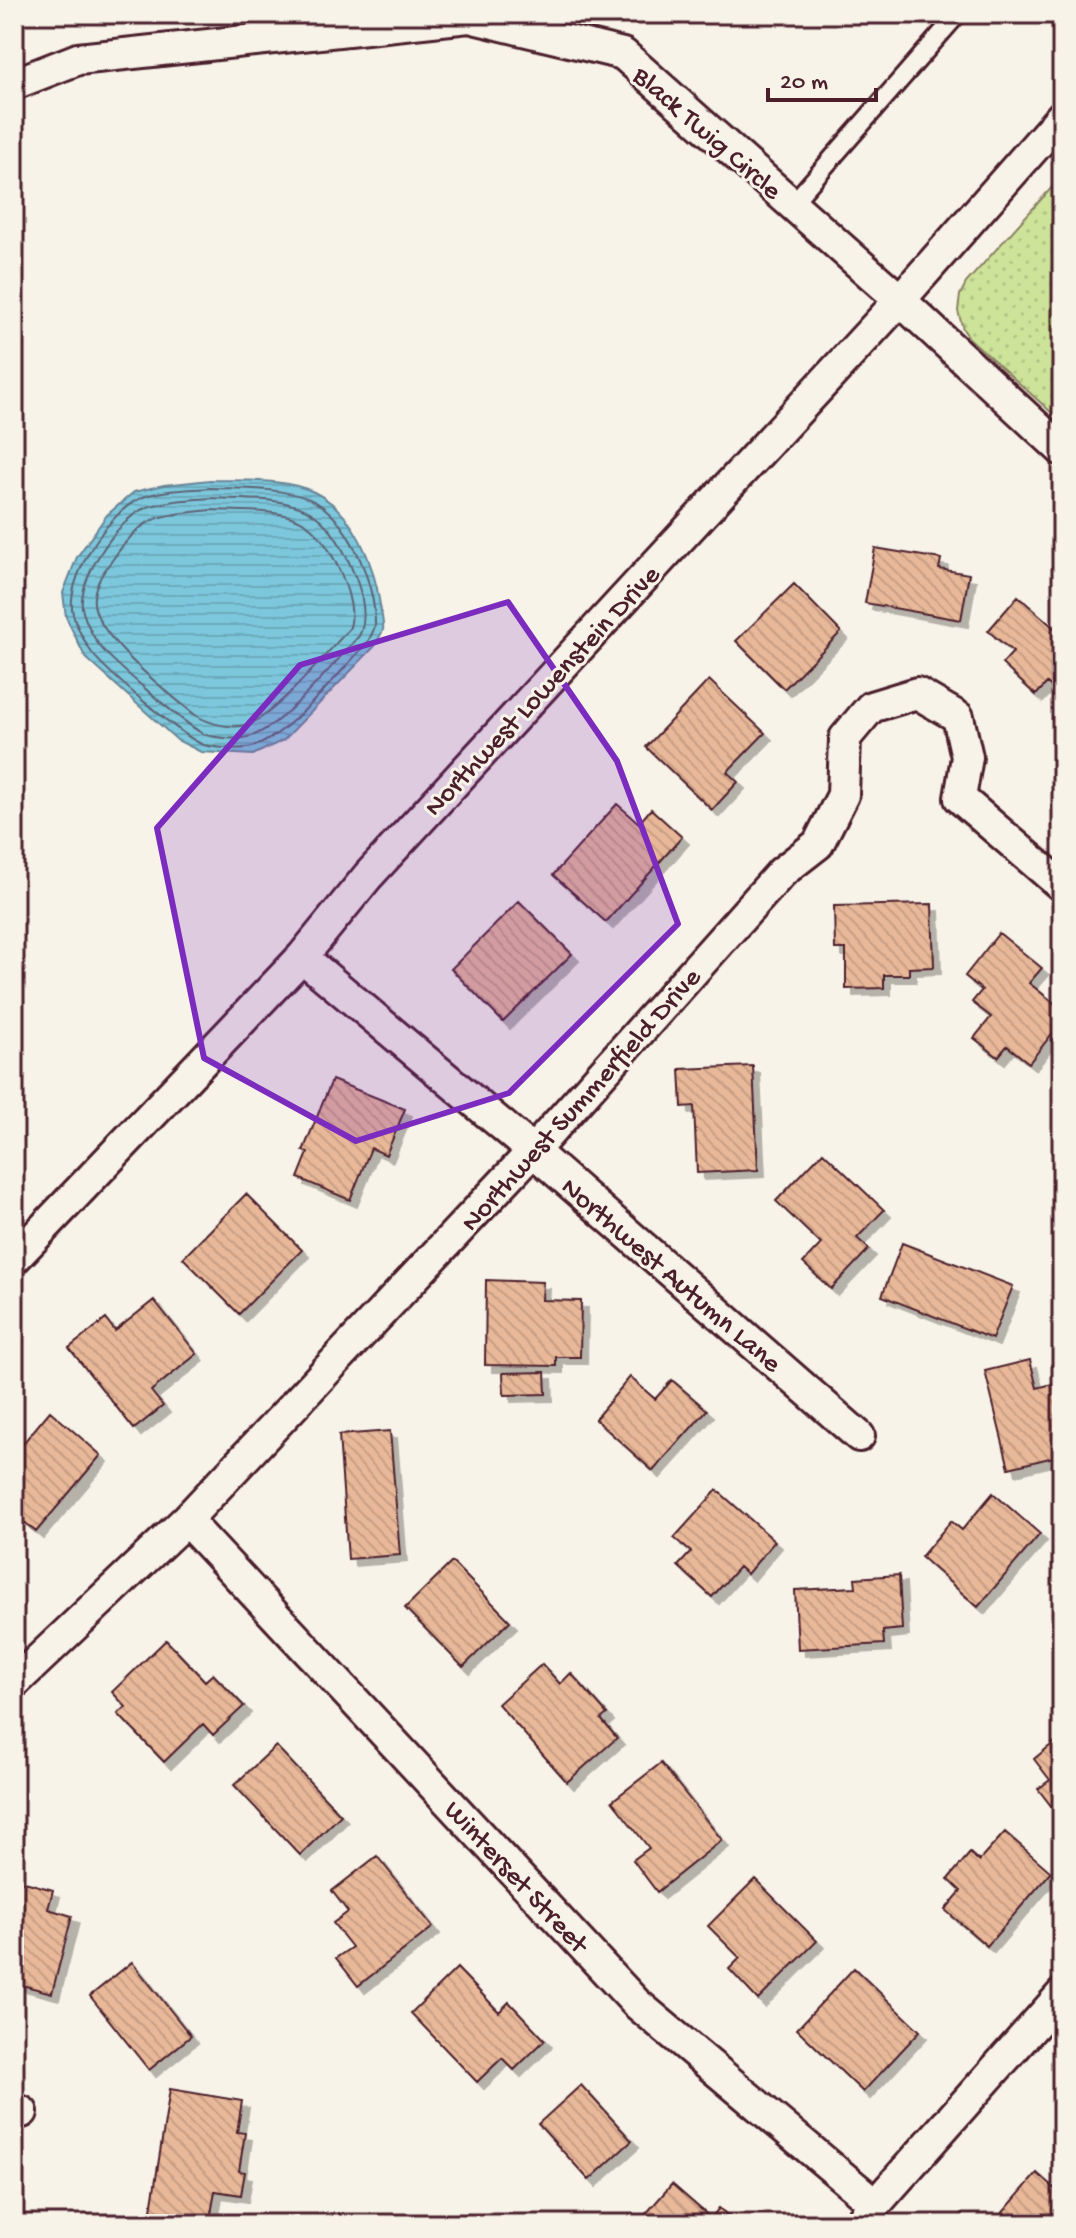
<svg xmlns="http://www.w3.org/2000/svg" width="1076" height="2238" font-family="'Gochi Hand',sans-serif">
<defs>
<pattern id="park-dots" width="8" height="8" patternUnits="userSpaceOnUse" patternTransform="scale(2)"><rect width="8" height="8" fill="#cce399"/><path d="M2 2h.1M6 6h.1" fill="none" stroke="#b1c284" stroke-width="1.8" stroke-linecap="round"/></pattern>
<pattern id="water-rules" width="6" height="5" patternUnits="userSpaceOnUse" patternTransform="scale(2)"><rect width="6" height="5" fill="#7cc7dc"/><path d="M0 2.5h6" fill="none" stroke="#6daabd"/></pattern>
<pattern id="building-back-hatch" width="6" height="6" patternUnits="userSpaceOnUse" patternTransform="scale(2)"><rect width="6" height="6" fill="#e8b899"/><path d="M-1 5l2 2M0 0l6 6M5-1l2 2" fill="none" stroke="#c89e84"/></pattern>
<filter id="shadow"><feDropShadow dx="7" dy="7" stdDeviation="0" flood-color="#0004"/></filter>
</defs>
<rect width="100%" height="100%" fill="#f7f3e8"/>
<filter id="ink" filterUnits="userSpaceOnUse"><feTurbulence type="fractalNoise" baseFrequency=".0125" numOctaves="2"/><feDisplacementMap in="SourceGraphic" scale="16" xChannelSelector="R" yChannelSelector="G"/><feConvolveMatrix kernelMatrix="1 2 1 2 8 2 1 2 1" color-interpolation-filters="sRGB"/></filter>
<g filter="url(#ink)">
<!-- park -->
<path fill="url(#park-dots)" stroke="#8b8162" stroke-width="2" d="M1062 176V422L969 338 963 329 958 311 960 295 966 283Z"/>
<!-- water -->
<path fill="url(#water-rules)" stroke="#688495" stroke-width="2" d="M210 480C243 481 284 478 314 492 355 512 374 564 380 605 381 613 384 623 383 630 381 635 377 641 375 646L284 740 253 755 201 752 177 740 85 657 66 617 63 593 77 557 107 515 134 492 164 485Z"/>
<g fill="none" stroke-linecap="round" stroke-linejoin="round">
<!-- shore -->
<path stroke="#5e6272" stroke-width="2" d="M211 488C242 489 279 487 309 499 348 515 376 584 375 625 374 631 370 637 368 642 341 670 288 737 252 747 239 750 216 748 204 745 186 740 104 669 92 653 85 643 76 626 73 614 64 580 108 513 139 499 160 489 188 490 211 488Z
M211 498C290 501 322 494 355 576 362 593 368 619 359 636 336 661 279 731 248 737 237 740 217 738 206 735 191 730 109 659 99 645 93 637 86 622 83 612 74 583 118 519 145 508 165 500 190 500 211 498Z
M211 510C285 513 313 504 344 581 349 594 355 617 349 629 327 653 276 714 249 724 232 730 210 724 195 715 169 693 89 633 94 597 95 583 105 569 113 559 145 513 158 516 211 510Z"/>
</g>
<!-- building -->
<path fill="url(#building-back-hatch)" stroke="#4a1f2b" stroke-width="2" filter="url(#shadow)" d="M875 548 941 559 939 569 969 574 961 620 865 603Z
M794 584 841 632 784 689 736 641Z
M1018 596 1062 635V696L1047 683 1036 695 1002 664 1013 652 988 631Z
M709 680 765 733 727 772 738 782 712 810 646 747Z
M617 804 639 823 651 809 682 837 606 922 553 875Z
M519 901 572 954 503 1022 451 969Z
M932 904 934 967 909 968V975H884V988L846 989V949H835L834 906Z
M999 933 1042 968 1029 983 1062 1009V1021L1029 1063 1007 1046 998 1057 974 1038 991 1017 972 1002 982 990 965 976Z
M753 1066 758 1170 697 1173 694 1106 682 1107 680 1069Z
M332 1080 405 1109 386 1155 371 1148 350 1200 298 1178 308 1153 303 1151Z
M823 1152 884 1210 857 1238 869 1249 831 1289 803 1263 821 1244 776 1201Z
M246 1194 302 1250 239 1314 183 1258Z
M902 1243 1013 1286 992 1339 882 1296Z
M486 1280 543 1282 542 1300 581 1301 580 1357H556V1366L485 1365Z
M154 1300 197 1354 151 1391 163 1406 134 1429 69 1348 106 1319 115 1331Z
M1030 1360 1037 1388 1056 1383 1062 1403V1455L1009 1468 985 1371Z
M545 1372 546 1394 504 1395 503 1373Z
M630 1377 655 1399 672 1380 707 1410 653 1471 595 1419Z
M50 1411 101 1455 36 1532 14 1513V1454Z
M390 1431 400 1555 348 1559 339 1435Z
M717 1490 775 1541 747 1574 739 1567 712 1597 678 1566 691 1552 674 1538Z
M993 1493 1040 1534 978 1607 921 1557 951 1521 962 1530Z
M452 1562 510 1621 463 1667 405 1608Z
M899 1575 902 1629 883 1631 884 1644 798 1649 795 1590 856 1587 855 1578Z
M166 1640 205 1681 213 1674 244 1706 213 1735 203 1724 164 1762 118 1714 126 1707 112 1692Z
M542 1664 560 1684 571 1673 607 1714 601 1719 617 1738 567 1782 498 1704Z
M1062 1736V1820L1038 1789 1050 1780 1034 1759Z
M276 1746 341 1815 300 1855 234 1785Z
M661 1763 722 1840 657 1892 633 1860 649 1848 612 1801Z
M1005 1832 1051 1872 987 1946 945 1910 961 1891 948 1879 970 1853 979 1861Z
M377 1856 433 1927 358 1986 336 1958 352 1947 333 1923 348 1912 332 1891Z
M14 1879 53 1890 48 1909 72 1916 52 1993 14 1983Z
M755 1879 817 1941 758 2000 729 1969 740 1958 708 1926Z
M132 1962 191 2036 149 2070 90 1996Z
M457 1968 499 2012 509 2002 545 2040 514 2070 502 2058 477 2082 411 2013Z
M854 1968 920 2031 863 2092 797 2029Z
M581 2085 632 2141 589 2180 538 2124Z
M170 2089 242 2101 237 2132 245 2133 239 2171 245 2172 241 2195 215 2191 210 2220 151 2210Z
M1037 2173 1062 2195V2224H993Z
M672 2184 711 2218 719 2208 738 2224H637Z"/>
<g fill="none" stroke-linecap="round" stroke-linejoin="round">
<!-- service casing -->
<g stroke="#4a1f2b" stroke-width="22">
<path id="service" d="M792 204 958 14"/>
</g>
<!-- minor casing -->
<g stroke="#4a1f2b" stroke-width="36">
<path id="minor" d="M14 84 78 59 469 17 623 54 900 300 1062 450
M302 957 533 1151 859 1436
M14 1259 302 957 368 876 900 300 1062 116
M186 1520 636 2003 875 2204
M14 1683 186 1520 533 1151 782 872 818 844 843 795 845 738 871 707 917 693 958 717 967 757 960 798 1062 886
M14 2110 22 2112
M858 2224 1062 1994"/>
</g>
<!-- service -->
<use href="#service" stroke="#f7f3e8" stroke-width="16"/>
<!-- minor -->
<use href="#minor" stroke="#f7f3e8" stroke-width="30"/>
</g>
</g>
<!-- marked area -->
<path fill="#7b2cbf" fill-opacity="0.2" stroke="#7b2cbf" stroke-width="6" stroke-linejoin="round" d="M508 602 617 761 678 924 509 1093 356 1141 204 1058 157 828 300 665Z"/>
<g text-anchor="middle" stroke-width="6" stroke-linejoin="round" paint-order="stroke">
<!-- street labels -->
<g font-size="28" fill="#4a1f2b" stroke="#f7f3e8">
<text transform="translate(709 131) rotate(41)" y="10">Black Twig Circle</text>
<text transform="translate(540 689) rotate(-47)" y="10">Northwest Lowenstein Drive</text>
<text transform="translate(579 1098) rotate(-48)" y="10">Northwest Summerfield Drive</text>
<text transform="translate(673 1273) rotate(41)" y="10">Northwest Autumn Lane</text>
<text transform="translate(518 1875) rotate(47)" y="10">Winterset Street</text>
</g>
</g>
<!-- margin -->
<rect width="1076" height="2238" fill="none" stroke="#f7f3e8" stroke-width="48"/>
<rect x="24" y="24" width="1028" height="2190" fill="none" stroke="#4a1f2b" stroke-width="3" filter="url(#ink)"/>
<!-- scale -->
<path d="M768 88v12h108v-12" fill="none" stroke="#4a1f2b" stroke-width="4"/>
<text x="780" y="88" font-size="24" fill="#4a1f2b" stroke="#f7f3e8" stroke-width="6" paint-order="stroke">20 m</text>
</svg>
